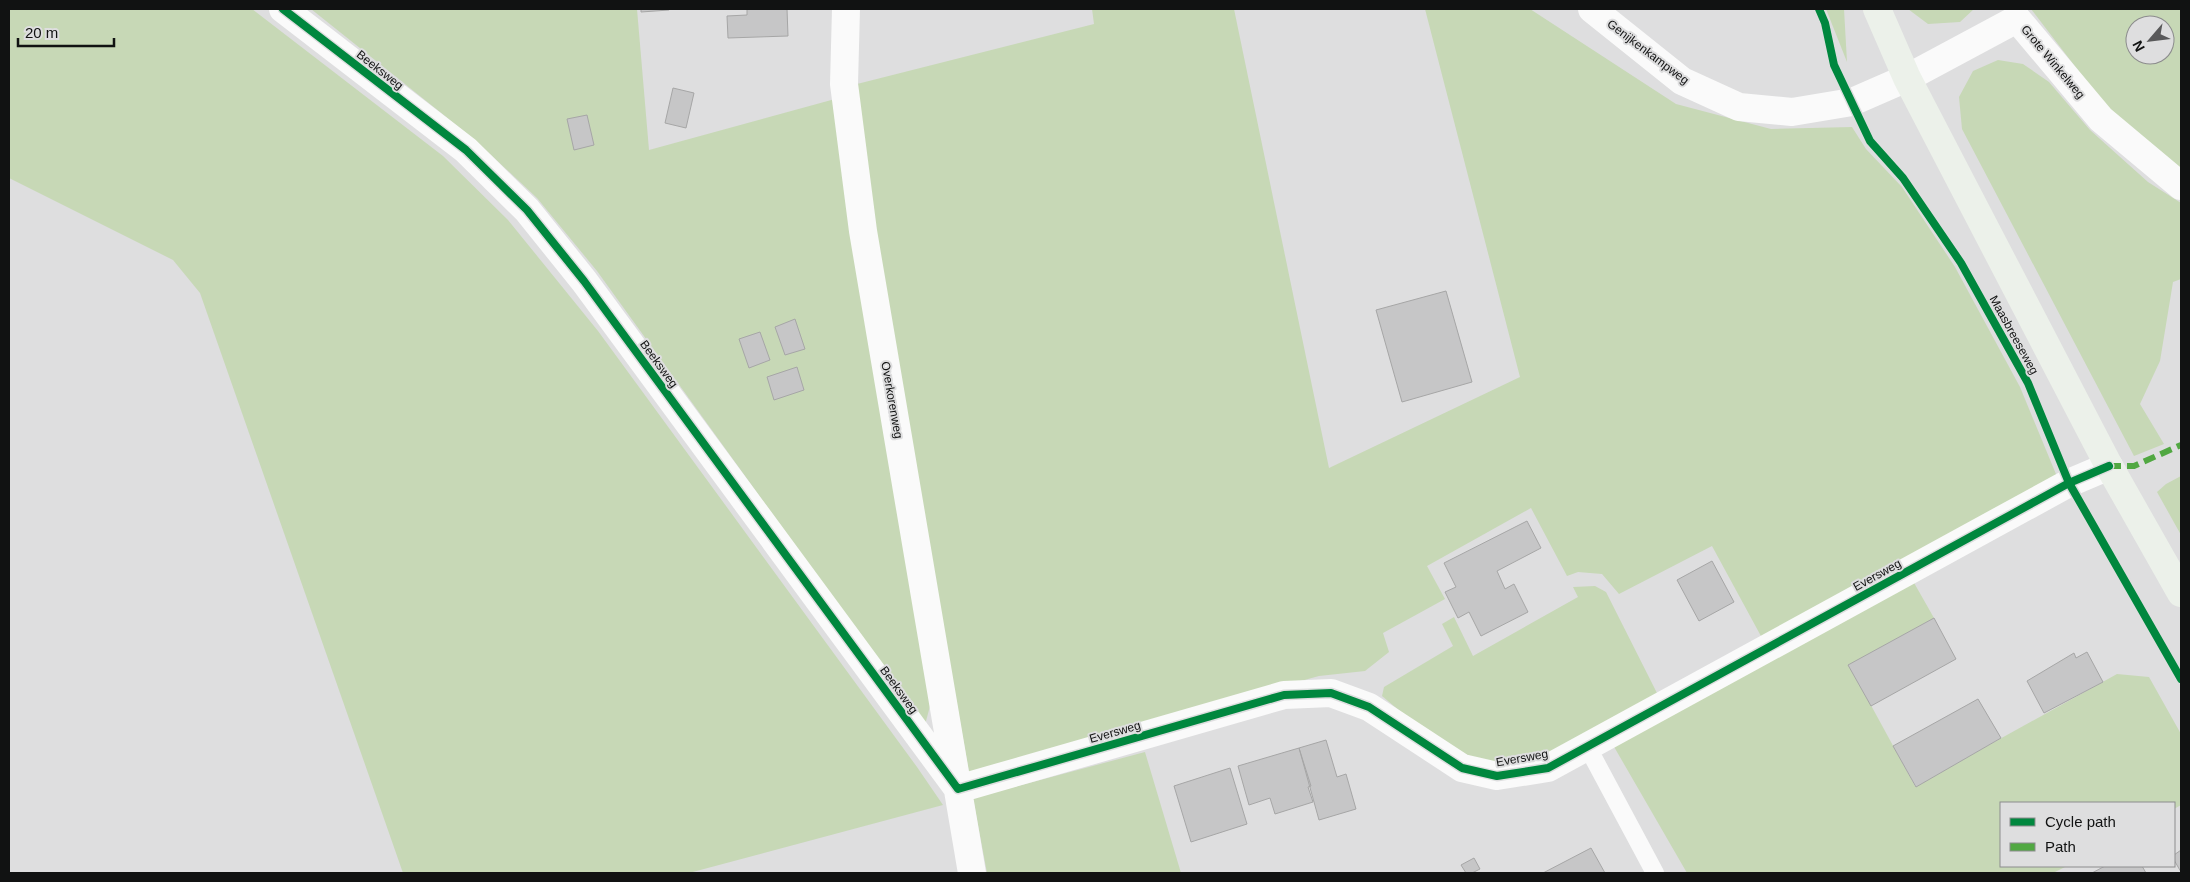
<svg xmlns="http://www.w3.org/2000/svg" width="2190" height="882" font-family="Helvetica,sans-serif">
<rect width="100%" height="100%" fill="#dededf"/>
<!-- green -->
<path fill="#c7d8b6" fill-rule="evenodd" d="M9 9H252L443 156 508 220 598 331 917 767 943 805 689 873H403L200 293 173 260 9 178Z
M311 9H637L649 150 835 99 930 706 925 725 597 271 537 198 475 140Z
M1092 9H1234L1329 468 1520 377 1425 9H1530L1676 104 1771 129 1852 127 1866 149 1902 187 1955 267 2020 387 2058 479 1762 638 1712 546 1619 594 1602 574 1578 572 1567 576 1531 508 1427 566 1445 599 1383 633 1389 652 1365 671 1319 676 969 772 873 231 857 84 1094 24Z
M1826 9H1844L1847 62Z
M1908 9H1974L1960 22 1928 24Z
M2031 9H2181V171L2110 112ZM2135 25H2165V55H2135Z
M1998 60 2023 64 2049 82 2090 130 2148 182 2181 203V279L2173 282 2160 361 2140 404 2164 444 2134 456 1962 129 1959 97 1973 71Z
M2181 476V535L2157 492 2166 484Z
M1913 581 1934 618 1849 665 1915 786 2117 674 2149 677 2181 734V805L2174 809V803H2001V866H2067L2053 873H1687L1613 745Z
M1595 586 1606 592 1660 699 1524 764C1472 772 1419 727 1382 696L1384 687 1453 646 1442 624 1454 617 1473 656 1578 597 1573 587Z
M1145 752 1181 873H987L973 798Z"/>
<!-- building -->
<path fill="#c6c6c7" stroke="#a6a6a6" d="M641 9H669V10L641 12Z
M747 9H787L788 36 728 38 727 16 747 15Z
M673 88 694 93 686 128 665 123Z
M587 115 594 145 574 150 567 119Z
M1446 291 1472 382 1402 402 1376 310Z
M795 319 805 349 785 355 775 327Z
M760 332 770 360 749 368 739 339Z
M797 367 804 390 774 400 767 377Z
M1527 521 1541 548 1497 571 1505 589 1514 584 1528 612 1481 636 1469 612 1458 618 1445 592 1456 587 1444 563Z
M1712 561 1734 602 1699 621 1677 580Z
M1934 618 1956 659 1871 706 1848 665Z
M2087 652 2103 682 2044 713 2027 681 2074 653 2076 658Z
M1978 699 2001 738 1916 787 1893 746Z
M1326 740 1337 777 1346 774 1356 809 1319 820 1299 748Z
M1299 748 1311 786 1308 787 1313 802 1275 814 1270 798 1249 805 1238 766Z
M1230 768 1247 824 1191 842 1174 786Z
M1591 848 1605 873H1543Z
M2181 850V872L2174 860V855Z
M1474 858 1480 869 1472 873H1466L1461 865Z
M2105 866H2142L2146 873H2092Z"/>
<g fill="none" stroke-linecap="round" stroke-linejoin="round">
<!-- service -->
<path stroke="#fafafa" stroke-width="18" d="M1587 746 1655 873"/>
<!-- minor -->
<path stroke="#fafafa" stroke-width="28" d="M283 9 466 150 527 210 584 281 958 789
M846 9 844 84 863 231 972 873
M1592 9 1682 81 1739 107 1792 112 1852 102 1907 78 2017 19 2101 119 2181 186
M958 789 1284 695 1331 693 1369 707 1462 768 1497 776 1548 768 2069 483 2109 466"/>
<!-- primary -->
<path stroke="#ecf1ea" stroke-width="28" d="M1877 9 1907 78 2109 466 2181 593"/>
<!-- quiet -->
<path stroke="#51a842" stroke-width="6" stroke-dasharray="12 6" stroke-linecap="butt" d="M2109 466H2134L2181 445"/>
<!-- cycleway casing -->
<g stroke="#dededf" stroke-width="11">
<path id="cycleway" d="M283 9 466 150 527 210 584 281 958 789 1284 695 1331 693 1369 707 1462 768 1497 776 1548 768 2069 483 2109 466
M1819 9 1825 23 1834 65 1870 141 1903 178 1961 263 2028 383 2069 483 2181 679"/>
</g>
<!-- cycleway -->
<use href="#cycleway" stroke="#00873e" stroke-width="8"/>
</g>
<g text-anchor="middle" stroke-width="4" stroke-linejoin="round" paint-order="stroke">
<!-- street labels -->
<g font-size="12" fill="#111212" stroke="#dededf">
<text transform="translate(1648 52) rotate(37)" y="4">Genijkenkampweg</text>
<text transform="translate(2053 62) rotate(50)" y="4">Grote Winkelweg</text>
<text transform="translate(380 70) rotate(38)" y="4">Beeksweg</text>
<text transform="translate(2014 335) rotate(61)" y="4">Maasbreeseweg</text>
<text transform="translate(659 364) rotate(54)" y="4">Beeksweg</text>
<text transform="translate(892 400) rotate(80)" y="4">Overkorenweg</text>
<text transform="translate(1877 575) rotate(-29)" y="4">Eversweg</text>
<text transform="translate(899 690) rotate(54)" y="4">Beeksweg</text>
<text transform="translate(1115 732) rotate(-16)" y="4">Eversweg</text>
<text transform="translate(1522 758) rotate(-10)" y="4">Eversweg</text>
</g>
</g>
<!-- border -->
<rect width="2190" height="882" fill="none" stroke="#111212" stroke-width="20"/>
<!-- legend -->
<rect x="2000" y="802" width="175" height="65" fill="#dededf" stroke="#8c8c8d"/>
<rect x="2010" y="818" width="25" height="8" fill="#00873e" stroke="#8c8c8d"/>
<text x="2045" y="827" font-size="15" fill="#111212">Cycle path</text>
<rect x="2010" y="843" width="25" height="8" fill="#51a842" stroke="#8c8c8d"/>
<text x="2045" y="852" font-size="15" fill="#111212">Path</text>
<!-- north arrow -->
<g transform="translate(2150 40) rotate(242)"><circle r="24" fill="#dededf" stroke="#8c8c8d"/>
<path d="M0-4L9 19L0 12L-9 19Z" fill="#59595a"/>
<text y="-8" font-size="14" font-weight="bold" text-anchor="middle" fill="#111212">N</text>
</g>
<!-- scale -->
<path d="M18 38v8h96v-8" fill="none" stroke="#111212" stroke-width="2.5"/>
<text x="25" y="38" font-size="15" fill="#111212" stroke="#dededf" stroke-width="4" paint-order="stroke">20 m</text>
</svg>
